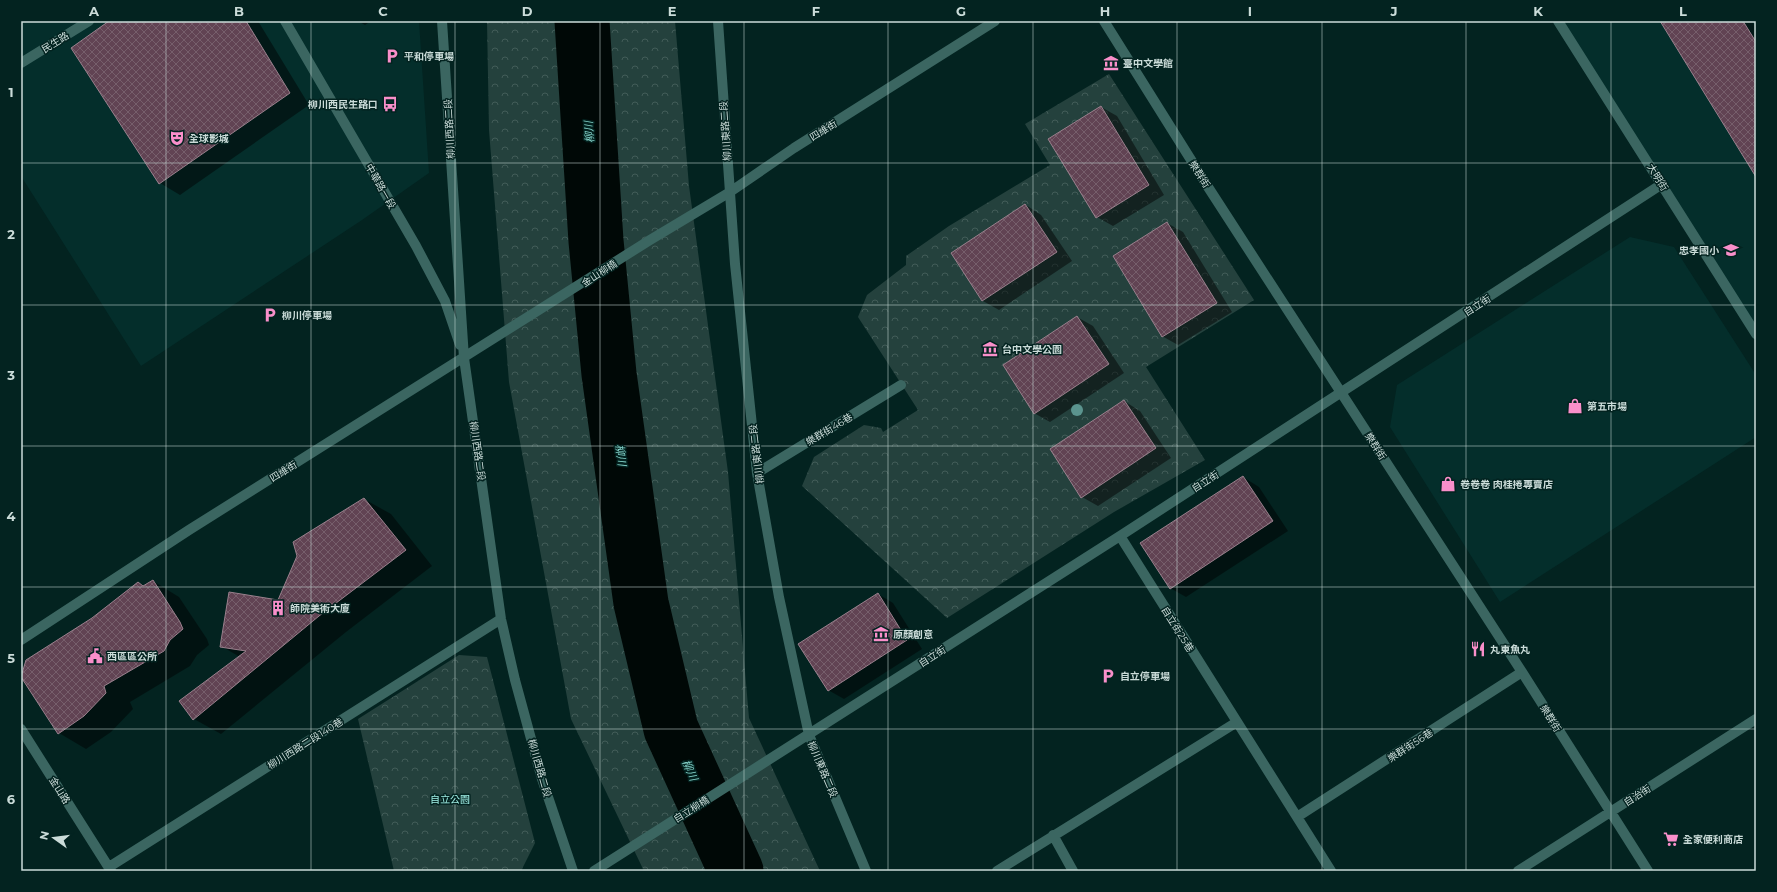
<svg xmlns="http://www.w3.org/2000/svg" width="1777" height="892" font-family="Montserrat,'Noto Sans TC',sans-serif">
<defs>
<pattern id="forest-crowns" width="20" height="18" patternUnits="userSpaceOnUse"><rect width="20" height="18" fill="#24413d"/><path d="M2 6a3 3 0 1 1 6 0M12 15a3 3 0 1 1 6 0" fill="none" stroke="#425c58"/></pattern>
<pattern id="building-cross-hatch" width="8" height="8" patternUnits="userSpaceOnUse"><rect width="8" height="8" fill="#614353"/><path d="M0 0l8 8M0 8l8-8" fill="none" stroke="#765e6b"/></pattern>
</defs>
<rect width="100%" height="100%" fill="#032320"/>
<!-- built -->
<path fill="#042e2b" d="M21 21H419L429 173 362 220 141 366 21 176Z
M1558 21H1756V329Z
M1630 237 1674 247 1756 375V437L1500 602 1390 427 1397 385Z"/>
<!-- forest -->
<path fill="url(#forest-crowns)" d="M487 21H675L689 186 728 472 749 718 820 871H644L571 719 509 382 489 130Z
M1109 74 1254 300 1146 367 1205 460 1114 512 947 618 802 486 814 457 864 425 881 428 883 432 918 410 858 317 867 295 906 265V256L949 226 1050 165 1025 124Z
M459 655 487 657 535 843 521 871H394L358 719Z"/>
<!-- shadow -->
<path fill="#0007" d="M110 21H258L309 105 180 195 160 183Z
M358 21H371L365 25Z
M1661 21H1752L1756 28V175Z
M1101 107 1117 116 1164 195 1113 226 1097 217Z
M1026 205 1041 215 1072 261 999 310 983 301 952 254Z
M1167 223 1183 232 1232 312 1178 345 1162 336Z
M1077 317 1093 326 1124 373 1050 422 1034 413Z
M1124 401 1140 411 1171 458 1098 506 1082 497Z
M1243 477 1259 487 1288 531 1186 597 1170 588Z
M364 499 391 514 432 566 346 632 221 734 194 719 240 657 221 646 278 601Z
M153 581 179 597 207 639 209 645 197 655 190 666 130 702 133 709 111 732 86 749 59 733 92 618 138 583 145 587Z
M878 594 893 603 922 649 844 699 828 690Z"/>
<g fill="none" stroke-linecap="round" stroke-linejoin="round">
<!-- river -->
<path stroke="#000806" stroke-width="55" d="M582 21 596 241 609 374 641 603 671 729 736 871"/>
</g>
<!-- building -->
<path fill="url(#building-cross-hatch)" stroke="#9a808d" d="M109 21H246L290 93 159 184 71 48Z
M1660 21H1743L1756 42V177Z
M1101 106 1149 185 1096 218 1048 139Z
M1025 204 1057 252 982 301 951 253Z
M1167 222 1217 303 1162 337 1113 256Z
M1077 316 1109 364 1034 414 1003 365Z
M1124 400 1156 448 1081 498 1050 449Z
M1243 476 1273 521 1170 589 1140 543Z
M364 498 406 550 319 616 193 720 179 701 246 651 220 647 229 592 278 600 297 556 293 542Z
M153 580 180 622 183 629 170 640 164 651 104 686 106 693 84 716 58 734 21 677 26 660 92 618 138 582 143 586Z
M878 593 907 640 828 691 798 644Z"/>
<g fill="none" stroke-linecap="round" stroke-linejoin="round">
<!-- minor -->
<path stroke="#3b6661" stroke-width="10" d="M285 21 416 246 445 301 460 345
M442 21 464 358 501 619 515 680 542 779 573 871
M718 21 735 264 757 473 779 597 809 735 866 871
M1104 21 1208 187 1522 672 1648 871
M1558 21 1756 334
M21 63 89 21
M757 473 901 385
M1120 536 1331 871
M21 640 189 530 650 240 730 192 794 148 995 21
M21 729 111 871
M1297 817 1522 672
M1053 835 1073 871
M109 867 501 619
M594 871 1120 536 1662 184
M997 871 1237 722
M1518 871 1756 719"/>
</g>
<!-- trees -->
<circle fill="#5b948e" cx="1077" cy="410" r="6"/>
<!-- grid -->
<path fill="none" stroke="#cbdcd9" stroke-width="1" stroke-opacity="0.55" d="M166 21V871M311 21V871M455 21V871M600 21V871M744 21V871M888 21V871M1033 21V871M1177 21V871M1322 21V871M1466 21V871M1611 21V871M21 163H1756M21 305H1756M21 446H1756M21 587H1756M21 729H1756"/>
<!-- icons -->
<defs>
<g id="parking-bare" transform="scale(1.2)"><path d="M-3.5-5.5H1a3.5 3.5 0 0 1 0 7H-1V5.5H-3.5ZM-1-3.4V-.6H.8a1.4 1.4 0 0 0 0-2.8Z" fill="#f98fca" stroke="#032320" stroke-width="2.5" paint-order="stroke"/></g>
<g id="museum-bare" transform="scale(1.2)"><path d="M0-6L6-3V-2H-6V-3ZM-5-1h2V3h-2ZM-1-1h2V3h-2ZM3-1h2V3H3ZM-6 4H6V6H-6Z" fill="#f98fca" stroke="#032320" stroke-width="2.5" paint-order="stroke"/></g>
<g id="bus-bare" transform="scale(1.2)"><path d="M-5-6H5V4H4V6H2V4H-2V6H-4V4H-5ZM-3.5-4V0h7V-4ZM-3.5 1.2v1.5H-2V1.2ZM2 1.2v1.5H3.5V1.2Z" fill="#f98fca" stroke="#032320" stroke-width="2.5" paint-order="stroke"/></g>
<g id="theatre-bare" transform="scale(1.2)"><path d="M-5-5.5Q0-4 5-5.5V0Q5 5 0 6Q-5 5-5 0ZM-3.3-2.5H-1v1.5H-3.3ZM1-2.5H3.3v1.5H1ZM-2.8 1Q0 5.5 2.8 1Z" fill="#f98fca" stroke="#032320" stroke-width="2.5" paint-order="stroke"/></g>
<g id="school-bare" transform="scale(1.2)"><path d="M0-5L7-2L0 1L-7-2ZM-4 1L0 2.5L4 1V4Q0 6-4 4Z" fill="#f98fca" stroke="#032320" stroke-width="2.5" paint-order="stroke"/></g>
<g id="shop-bare" transform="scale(1.2)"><path d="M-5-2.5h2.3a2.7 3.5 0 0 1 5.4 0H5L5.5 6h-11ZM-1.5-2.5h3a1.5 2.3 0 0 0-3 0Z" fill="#f98fca" stroke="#032320" stroke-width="2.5" paint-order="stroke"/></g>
<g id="building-bare" transform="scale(1.2)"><path d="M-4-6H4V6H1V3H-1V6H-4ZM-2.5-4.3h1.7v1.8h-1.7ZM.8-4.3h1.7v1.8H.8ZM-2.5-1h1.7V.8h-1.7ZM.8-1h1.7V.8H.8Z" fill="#f98fca" stroke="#032320" stroke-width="2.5" paint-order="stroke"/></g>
<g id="restaurant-bare" transform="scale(1.2)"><path d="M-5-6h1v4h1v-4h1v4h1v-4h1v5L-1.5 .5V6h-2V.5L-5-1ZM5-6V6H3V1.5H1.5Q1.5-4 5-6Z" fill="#f98fca" stroke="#032320" stroke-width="2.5" paint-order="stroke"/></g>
<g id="civic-bare" transform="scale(1.2)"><path d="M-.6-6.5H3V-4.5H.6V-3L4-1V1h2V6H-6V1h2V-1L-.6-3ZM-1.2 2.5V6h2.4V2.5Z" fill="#f98fca" stroke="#032320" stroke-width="2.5" paint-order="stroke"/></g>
<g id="supermarket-bare" transform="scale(1.2)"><path d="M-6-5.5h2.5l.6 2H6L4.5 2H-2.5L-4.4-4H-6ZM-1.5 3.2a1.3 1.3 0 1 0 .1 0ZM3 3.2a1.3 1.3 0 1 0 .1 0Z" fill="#f98fca" stroke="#032320" stroke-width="2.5" paint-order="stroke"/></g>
</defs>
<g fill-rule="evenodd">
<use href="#parking-bare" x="392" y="56"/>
<use href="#museum-bare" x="1111" y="63"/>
<use href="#bus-bare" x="390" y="104"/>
<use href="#theatre-bare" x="177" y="138"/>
<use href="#school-bare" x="1731" y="250"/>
<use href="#parking-bare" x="270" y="315"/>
<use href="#museum-bare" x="990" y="349"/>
<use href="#shop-bare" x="1575" y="406"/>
<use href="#shop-bare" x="1448" y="484"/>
<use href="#building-bare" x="278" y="608"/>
<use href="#museum-bare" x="881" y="634"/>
<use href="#restaurant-bare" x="1478" y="649"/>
<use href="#civic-bare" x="95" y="656"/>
<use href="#parking-bare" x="1108" y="676"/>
<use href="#supermarket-bare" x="1671" y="839"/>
</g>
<g text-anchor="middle" stroke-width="3" stroke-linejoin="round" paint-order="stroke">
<!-- street labels -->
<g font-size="10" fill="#cbdcd9" stroke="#032320">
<text transform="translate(55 42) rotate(-32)" y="4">民生路</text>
<text transform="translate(449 129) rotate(-93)" y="4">柳川西路二段</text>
<text transform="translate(823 130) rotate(-32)" y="4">四維街</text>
<text transform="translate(725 131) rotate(-94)" y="4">柳川東路二段</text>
<text transform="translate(1200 174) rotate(57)" y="4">樂群街</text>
<text transform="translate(1658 177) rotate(58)" y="4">大明街</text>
<text transform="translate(381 186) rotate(60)" y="4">中華路一段</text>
<text transform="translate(599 273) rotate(-33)" y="4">金山柳橋</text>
<text transform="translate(1477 305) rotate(-33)" y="4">自立街</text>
<text transform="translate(829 429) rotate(-31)" y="4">樂群街46巷</text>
<text transform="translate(1376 446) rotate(57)" y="4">樂群街</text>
<text transform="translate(478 451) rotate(82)" y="4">柳川西路二段</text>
<text transform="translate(756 454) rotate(-97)" y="4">柳川東路二段</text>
<text transform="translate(283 471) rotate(-32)" y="4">四維街</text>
<text transform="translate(1205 481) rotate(-33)" y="4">自立街</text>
<text transform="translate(1178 629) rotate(58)" y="4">自立街25巷</text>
<text transform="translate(932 656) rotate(-33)" y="4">自立街</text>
<text transform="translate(1551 718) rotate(58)" y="4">樂群街</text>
<text transform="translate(305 743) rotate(-32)" y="4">柳川西路二段140巷</text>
<text transform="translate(1410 745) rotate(-33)" y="4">樂群街56巷</text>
<text transform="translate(540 768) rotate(74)" y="4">柳川西路二段</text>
<text transform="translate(823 769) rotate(67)" y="4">柳川東路二段</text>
<text transform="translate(60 790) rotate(58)" y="4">金山路</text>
<text transform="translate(1637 795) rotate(-33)" y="4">自治街</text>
<text transform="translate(691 809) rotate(-32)" y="4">自立柳橋</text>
</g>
<!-- poi labels -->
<g font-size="10" font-weight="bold" fill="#cbdcd9" stroke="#032320" text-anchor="start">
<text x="404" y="60">平和停車場</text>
<text x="1123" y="67">臺中文學館</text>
<text x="378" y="108" text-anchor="end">柳川西民生路口</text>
<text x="189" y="142">全球影城</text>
<text x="1719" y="254" text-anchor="end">忠孝國小</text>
<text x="282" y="319">柳川停車場</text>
<text x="1002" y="353">台中文學公園</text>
<text x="1587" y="410">第五市場</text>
<text x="1460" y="488">卷卷卷 肉桂捲專賣店</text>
<text x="290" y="612">師院美術大廈</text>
<text x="893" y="638">原顏創意</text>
<text x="1490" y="653">丸東魚丸</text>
<text x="107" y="660">西區區公所</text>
<text x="1120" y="680">自立停車場</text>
<text x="1683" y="843">全家便利商店</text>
</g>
<!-- park labels -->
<g font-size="10" fill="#a3f1e8" stroke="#032320">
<text x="450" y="803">自立公園</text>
</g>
<!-- water labels -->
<g font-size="11" font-style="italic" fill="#85d3ca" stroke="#032320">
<text transform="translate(589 132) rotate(-94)" y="4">柳川</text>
<text transform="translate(621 455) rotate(82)" y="4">柳川</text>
<text transform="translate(690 770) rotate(65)" y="4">柳川</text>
</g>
</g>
<!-- border -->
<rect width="1777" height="892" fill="none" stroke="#032320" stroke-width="44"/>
<!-- north arrow -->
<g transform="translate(54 838) rotate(284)" stroke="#032320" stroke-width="3" paint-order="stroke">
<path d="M0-3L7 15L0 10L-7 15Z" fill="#cbdcd9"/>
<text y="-6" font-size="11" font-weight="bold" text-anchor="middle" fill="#cbdcd9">N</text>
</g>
<rect x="22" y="22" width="1733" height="848" fill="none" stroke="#cbdcd9" stroke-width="1.5"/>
<g font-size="13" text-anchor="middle" font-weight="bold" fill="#cbdcd9">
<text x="94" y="16">A</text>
<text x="239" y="16">B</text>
<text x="383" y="16">C</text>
<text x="527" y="16">D</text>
<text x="672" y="16">E</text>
<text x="816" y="16">F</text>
<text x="961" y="16">G</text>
<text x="1105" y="16">H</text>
<text x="1250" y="16">I</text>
<text x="1394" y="16">J</text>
<text x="1538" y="16">K</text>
<text x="1683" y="16">L</text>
<text x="11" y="97">1</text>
<text x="11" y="239">2</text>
<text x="11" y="380">3</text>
<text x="11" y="521">4</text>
<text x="11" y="663">5</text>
<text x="11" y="804">6</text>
</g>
</svg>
